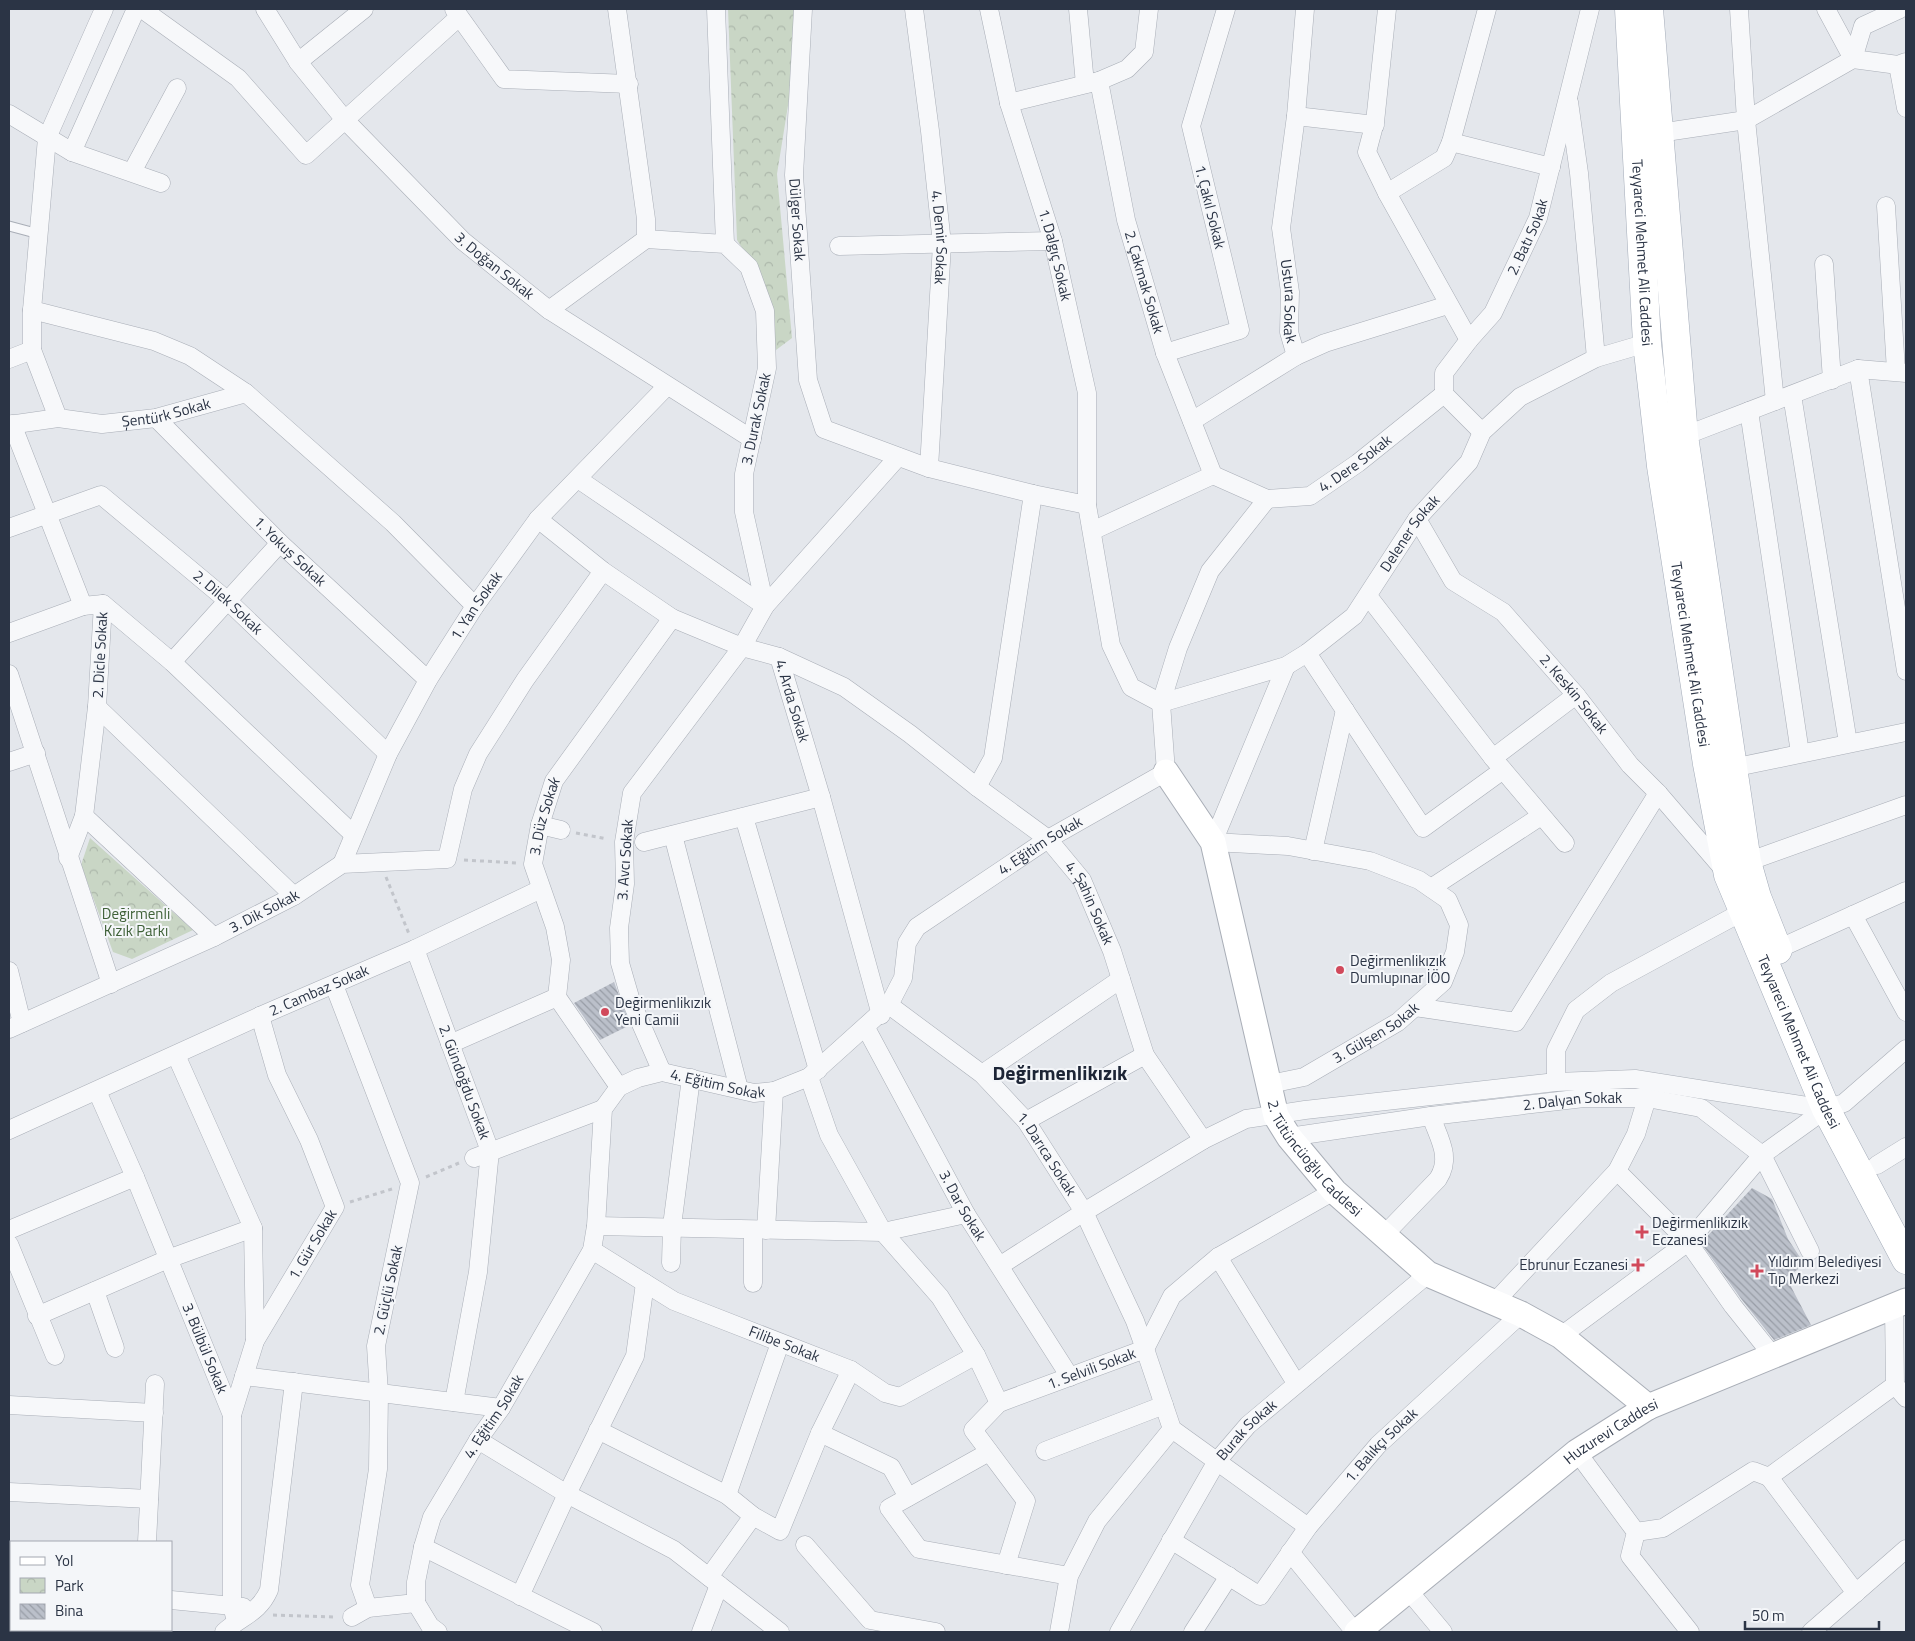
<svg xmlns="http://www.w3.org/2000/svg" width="1915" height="1641" font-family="'Titillium Web',sans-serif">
<defs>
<pattern id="park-crowns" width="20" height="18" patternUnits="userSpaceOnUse" patternTransform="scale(1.25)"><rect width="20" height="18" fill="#c9d6c5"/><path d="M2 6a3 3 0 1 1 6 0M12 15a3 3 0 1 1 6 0" fill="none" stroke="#adb8ab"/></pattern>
<pattern id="building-back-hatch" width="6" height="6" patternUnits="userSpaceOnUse" patternTransform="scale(1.25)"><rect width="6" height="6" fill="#bbc0ca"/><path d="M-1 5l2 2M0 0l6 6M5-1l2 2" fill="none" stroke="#989da6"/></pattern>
</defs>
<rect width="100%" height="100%" fill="#e4e7ec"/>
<!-- park -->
<path fill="url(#park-crowns)" d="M728 9H795L790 93 777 174 792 338 772 353 759 274 737 240Z
M90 838 193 930 132 959 113 952 81 865Z"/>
<!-- building -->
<path fill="url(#building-back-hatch)" d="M614 982 630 1025 600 1040 574 1003Z
M1752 1188 1772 1199 1788 1239 1805 1265 1786 1277 1811 1325 1774 1340 1742 1300 1701 1243Z"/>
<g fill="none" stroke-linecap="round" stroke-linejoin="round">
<!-- lane casing -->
<g stroke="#a9aeb7" stroke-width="11">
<path id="lane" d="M9 226 39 234"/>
</g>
<!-- street casing -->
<g stroke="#a9aeb7" stroke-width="19">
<g id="street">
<path id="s1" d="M104 9 47 138 32 310V350L58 418 102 424 156 418 246 393 393 523 475 606"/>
<path d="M142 9 238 78 306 155 459 17"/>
<path id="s2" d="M265 9 298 62 345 120 463 241 549 310 752 439"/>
<path d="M454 9 504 79 629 84"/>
<path d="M716 9 725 244"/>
<path id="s3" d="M803 9 794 175 808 380 824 429 929 468 1033 494 1087 505"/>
<path id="s4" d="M914 9 930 131 942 244 929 468"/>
<path id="s5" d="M989 9 1009 103 1053 241 1087 393V505L1111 645 1131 687 1161 703 1286 666 1307 653 1354 616 1417 519 1469 462 1482 432 1520 397 1596 358 1647 343"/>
<path d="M1078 9 1085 84"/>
<path id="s6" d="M1149 9 1144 52 1127 69 1099 81 1126 220 1165 353 1213 475"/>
<path id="s7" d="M1305 9 1296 116 1281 228 1290 292 1289 332 1296 356 1325 343 1448 305"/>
<path d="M1387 9 1375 122 1367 152 1387 193 1469 340"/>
<path d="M1739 9 1746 120 1775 401"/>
<path d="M1826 9 1853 59"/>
<path d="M1853 59 1863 26 1900 9"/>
<path d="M298 62 364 9"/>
<path d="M1898 65 1906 108"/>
<path d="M1569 102 1579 173 1596 358"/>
<path d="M1009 103 1099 81"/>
<path d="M9 114 72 152 161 183"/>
<path d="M1296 116 1375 125"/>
<path d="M1659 133 1746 120 1853 59 1898 65 1906 62"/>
<path d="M1451 142 1487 9"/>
<path d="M72 152 136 9"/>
<path d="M132 172 177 88"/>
<path d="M1387 193 1444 158 1451 142 1551 167"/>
<path d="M1886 206 1896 371"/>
<path d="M646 239 725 244 749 267 765 311 767 368 744 474V512L765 606 742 647 632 793 624 842 625 884 619 928 620 963 631 1001 662 1072"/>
<path d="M839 246 1053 241"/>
<path d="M1824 264 1832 380"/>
<path d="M32 310 154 341 190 356 246 393"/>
<path d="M549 310 646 239V219L617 9"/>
<path d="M1165 353 1240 330 1191 126 1226 9"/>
<path d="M9 359 32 350"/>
<path d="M1858 369 1906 671"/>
<path d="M1792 395 1848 743"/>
<path d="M1749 411 1800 753"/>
<path id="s8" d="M156 418 280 543 428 680"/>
<path d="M1192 421 1296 356"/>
<path d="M12 424 83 606 103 604 97 707 84 816 68 858"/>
<path d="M9 425 58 418"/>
<path id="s9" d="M1482 432 1444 394V373L1469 340 1493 313 1538 218 1590 9"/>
<path d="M1684 436 1858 369 1906 373"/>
<path d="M578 479 765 606 898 457"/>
<path id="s10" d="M538 519 603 571 672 618 742 647 779 657 844 687 910 734 977 787 1048 839 1082 880 1112 951 1145 1055 1203 1140 1246 1119 1305 1110 1556 1082 1635 1079 1826 1109 1844 1103 1906 1049"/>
<path id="s11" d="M1417 519 1453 581 1503 612 1576 695 1630 765 1658 793 1725 871"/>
<path id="s12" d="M9 528 101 495 228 601 388 754"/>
<path id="s13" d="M1092 531 1213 475 1267 499 1310 496 1358 463 1444 394"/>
<path d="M1368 596 1493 758 1565 843"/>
<path d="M103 604 172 662 353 834"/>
<path d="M9 633 83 606"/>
<path d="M1307 653 1423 828 1503 770"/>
<path id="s14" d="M779 657 821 797 881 1015"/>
<path d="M172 662 280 543"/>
<path d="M9 674 111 984"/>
<path d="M97 707 294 896"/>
<path d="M1493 758 1576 695"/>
<path d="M9 762 36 753"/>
<path d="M1732 768 1906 732"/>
<path d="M977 787 993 758 1033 494"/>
<path d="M84 816 214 937"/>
<path d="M744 817 818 1070"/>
<path d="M540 825 561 830"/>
<path d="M673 835 739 1089"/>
<path d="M644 842 821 797"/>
<path d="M1313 851 1345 710"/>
<path d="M1747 862 1906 805"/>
<path id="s15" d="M342 864 388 754 428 680 475 606 538 519 667 386"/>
<path d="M1431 888 1541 816"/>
<path d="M1853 915 1906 1012"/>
<path id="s16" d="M415 949 490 1151 478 1272 454 1402"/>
<path d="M1778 949 1906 891"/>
<path d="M9 971 22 1023"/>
<path d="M334 985 410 1183 376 1346 379 1393 378 1469 360 1585 368 1608"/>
<path id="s17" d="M889 1005 982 1074 1026 1121 1084 1212 1135 1321 1145 1349"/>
<path d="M1415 1007 1516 1022 1658 793"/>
<path id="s18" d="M866 1028 966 1214 1070 1377"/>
<path id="s19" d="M9 1029 214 937 294 896 342 864 447 859 463 789 478 754 525 680 603 571"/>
<path d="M450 1044 557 997"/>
<path d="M176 1055 253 1228 255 1341"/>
<path d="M982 1074 1121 979"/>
<path id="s20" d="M809 1077 829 1135 883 1232 940 1297 976 1355 999 1403 1145 1349 1172 1429 1308 1527"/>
<path d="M1556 1082V1050L1576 1010 1611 983 1742 912"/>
<path id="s21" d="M1270 1084 1304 1077 1398 1022 1443 982 1455 952 1459 925 1448 900 1419 880 1370 861 1288 846 1213 842 1286 666"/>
<path id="s22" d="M619 1087 557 997 561 960 555 927 533 864 540 825 554 781 672 618"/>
<path id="s23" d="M97 1091 135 1177 232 1415V1606L236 1621"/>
<path d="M1026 1121 1145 1055"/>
<path id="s24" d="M9 1130 260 1016 415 949 541 889"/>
<path id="s25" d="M1289 1137 1431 1116 1584 1098H1647L1701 1108 1762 1155 1826 1109"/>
<path d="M474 1158 603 1109"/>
<path d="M1877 1165 1906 1147"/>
<path d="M1617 1171 1688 1242 1733 1306 1773 1356"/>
<path d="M596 1226 883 1232 966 1214"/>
<path d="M9 1230 135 1177"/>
<path d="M766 1230 774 1091"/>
<path d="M753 1231V1283"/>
<path d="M1384 1235 1438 1179C1452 1157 1439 1139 1431 1116"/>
<path d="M9 1244 55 1356"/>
<path id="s26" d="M592 1250 674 1301 851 1370 885 1393 900 1397 976 1355"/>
<path d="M1218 1257 1296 1383"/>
<path d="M671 1263 672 1226 691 1078"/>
<path d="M1001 1265 1084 1212 1203 1140"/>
<path d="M95 1291 115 1348"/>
<path d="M1493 1304 1617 1171 1636 1134 1647 1098"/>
<path d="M1894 1307 1895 1385 1906 1398"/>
<path d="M37 1316 168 1259 253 1228"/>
<path d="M1561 1336 1688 1242 1762 1155 1810 1251"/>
<path d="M1145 1349 1172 1296 1218 1257 1334 1191"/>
<path d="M244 1376 501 1408"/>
<path d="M999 1403 973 1430 1026 1501 1006 1565"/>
<path d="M9 1405 154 1413"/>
<path id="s27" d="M232 1415 255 1341 335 1207 309 1140 277 1075 260 1016"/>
<path d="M598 1430 727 1495 753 1516 780 1531 820 1433 851 1370"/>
<path d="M820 1433 891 1467 908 1497"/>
<path d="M478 1440 567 1494 674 1550 780 1632"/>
<path d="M1045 1451 1164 1405"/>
<path d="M989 1452 889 1508 919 1549 1069 1576"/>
<path d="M1577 1452 1636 1532 1630 1556 1690 1632"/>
<path d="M1769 1477 1856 1593"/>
<path d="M9 1492 149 1499"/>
<path d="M727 1495 780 1343"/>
<path d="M1636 1532 1663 1528 1753 1471 1769 1477 1895 1385"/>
<path id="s28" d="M1171 1540 1260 1596 1308 1527 1378 1445 1521 1314"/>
<path d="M147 1542 155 1384"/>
<path d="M805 1545 870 1620 936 1632"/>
<path d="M423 1547 593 1632"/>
<path d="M1290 1552 1355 1632"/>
<path d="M709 1577 753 1516"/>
<path d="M1408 1590 1443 1632"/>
<path d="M520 1596 567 1494 635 1356 645 1283"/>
<path d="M171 1600 243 1607"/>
<path id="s29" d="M416 1603V1582L423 1547 432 1517 478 1440 501 1408 592 1250 596 1226 603 1109 619 1087 638 1078 662 1072 754 1093 774 1091 809 1077 889 1005 903 978 907 943 917 927 1048 839 1166 772 1161 703 1178 648 1210 571 1267 499"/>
<path d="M416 1603 430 1626 438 1632"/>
<path d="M9 1606H11"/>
<path d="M352 1617 368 1608 416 1603"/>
<path d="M139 1630 142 1632"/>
<path d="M224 1632C242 1616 259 1613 269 1590L294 1382"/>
<path d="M701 1632 719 1585"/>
<path d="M1059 1632 1069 1576 1097 1521 1172 1429"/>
<path id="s30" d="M1119 1632 1217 1461 1248 1425 1428 1274"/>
<path d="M1193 1632 1229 1576"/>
<path d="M1811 1632 1906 1549"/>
</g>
</g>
<!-- secondary casing -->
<g stroke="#a9aeb7" stroke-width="27">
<g id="secondary">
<path id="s31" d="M1166 772 1213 842 1276 1116 1289 1137 1334 1191 1428 1274 1521 1314 1561 1336 1648 1407"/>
<path id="s32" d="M1357 1632 1577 1452 1648 1407 1906 1301"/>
</g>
</g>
<!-- primary casing -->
<g stroke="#a3abb8" stroke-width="29">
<g id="primary">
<path id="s33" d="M1629 9 1647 343 1661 466 1707 764 1728 875 1826 1109 1906 1260"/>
<path d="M1649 9 1684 436 1747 862 1757 897 1778 950"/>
</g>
</g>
<!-- path -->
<path stroke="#c2c5cb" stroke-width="3" stroke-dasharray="4 4" stroke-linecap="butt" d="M576 833 607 839
M464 860 518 863
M386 877 409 934
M426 1177 459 1163
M350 1202 392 1189
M273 1615 336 1617"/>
<!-- lane -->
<use href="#lane" stroke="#f7f8fa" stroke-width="9"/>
<!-- street -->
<use href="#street" stroke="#f7f8fa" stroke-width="18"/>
<!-- secondary -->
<use href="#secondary" stroke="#fff" stroke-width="25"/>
<!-- primary -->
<use href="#primary" stroke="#fff" stroke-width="28"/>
</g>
<!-- markers -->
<g fill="#d1495b" stroke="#f4f6f9" stroke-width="2">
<circle cx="1340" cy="970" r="5"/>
<circle cx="605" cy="1012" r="5"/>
<path d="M1639.5 1224.5h5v5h5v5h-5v5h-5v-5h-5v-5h5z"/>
<path d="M1635.5 1257.5h5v5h5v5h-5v5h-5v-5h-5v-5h5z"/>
<path d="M1754.5 1263.5h5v5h5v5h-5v5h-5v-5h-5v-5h5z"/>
</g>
<g text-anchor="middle" stroke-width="4" stroke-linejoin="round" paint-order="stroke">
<!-- street labels -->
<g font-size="15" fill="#2b3445" stroke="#f4f6f9">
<text transform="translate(1210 207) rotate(76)" y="5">1. Çakıl Sokak</text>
<text dy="5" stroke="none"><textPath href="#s3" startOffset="211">Dülger Sokak</textPath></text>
<text dy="5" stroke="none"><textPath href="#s9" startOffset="236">2. Batı Sokak</textPath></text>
<text dy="5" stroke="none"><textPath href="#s4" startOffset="230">4. Demir Sokak</textPath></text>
<text dy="5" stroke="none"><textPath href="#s33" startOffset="244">Teyyareci Mehmet Ali Caddesi</textPath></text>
<text dy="5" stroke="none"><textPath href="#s5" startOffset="255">1. Dalgıç Sokak</textPath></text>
<text dy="5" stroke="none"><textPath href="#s2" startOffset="346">3. Doğan Sokak</textPath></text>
<text dy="5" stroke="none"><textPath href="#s6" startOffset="304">2. Çakmak Sokak</textPath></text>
<text dy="5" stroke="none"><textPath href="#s7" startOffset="294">Ustura Sokak</textPath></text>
<text dy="5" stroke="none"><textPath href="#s1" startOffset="536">Şentürk Sokak</textPath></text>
<text transform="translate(756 419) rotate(-78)" y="5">3. Durak Sokak</text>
<text dy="5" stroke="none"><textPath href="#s13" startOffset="291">4. Dere Sokak</textPath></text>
<text dy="5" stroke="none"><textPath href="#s5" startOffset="1046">Delener Sokak</textPath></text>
<text dy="5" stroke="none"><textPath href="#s8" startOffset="189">1. Yokuş Sokak</textPath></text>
<text dy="5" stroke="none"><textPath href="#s12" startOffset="264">2. Dilek Sokak</textPath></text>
<text dy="5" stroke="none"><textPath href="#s15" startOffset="292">1. Yan Sokak</textPath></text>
<text dy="5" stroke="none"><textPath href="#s33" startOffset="649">Teyyareci Mehmet Ali Caddesi</textPath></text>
<text transform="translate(100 655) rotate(-87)" y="5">2. Dicle Sokak</text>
<text dy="5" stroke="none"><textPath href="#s11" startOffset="239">2. Keskin Sokak</textPath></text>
<text dy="5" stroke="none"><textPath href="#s14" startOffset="46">4. Arda Sokak</textPath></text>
<text dy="5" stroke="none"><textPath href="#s22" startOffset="296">3. Düz Sokak</textPath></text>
<text dy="5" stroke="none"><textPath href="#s29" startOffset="1106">4. Eğitim Sokak</textPath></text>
<text transform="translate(625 860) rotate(-86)" y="5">3. Avcı Sokak</text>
<text dy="5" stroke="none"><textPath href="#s10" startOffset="684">4. Şahin Sokak</textPath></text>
<text dy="5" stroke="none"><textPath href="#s19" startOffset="281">3. Dik Sokak</textPath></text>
<text dy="5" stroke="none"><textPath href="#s24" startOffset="340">2. Cambaz Sokak</textPath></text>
<text dy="5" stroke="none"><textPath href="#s21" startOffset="119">3. Gülşen Sokak</textPath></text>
<text dy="5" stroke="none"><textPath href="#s33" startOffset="1054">Teyyareci Mehmet Ali Caddesi</textPath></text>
<text dy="5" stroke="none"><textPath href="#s29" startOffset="671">4. Eğitim Sokak</textPath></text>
<text dy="5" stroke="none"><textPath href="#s16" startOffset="142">2. Gündoğdu Sokak</textPath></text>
<text dy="5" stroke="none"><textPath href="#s25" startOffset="286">2. Dalyan Sokak</textPath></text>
<text dy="5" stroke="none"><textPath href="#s17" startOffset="219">1. Darıca Sokak</textPath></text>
<text dy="5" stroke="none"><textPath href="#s31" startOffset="422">2. Tütüncüoğlu Caddesi</textPath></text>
<text dy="5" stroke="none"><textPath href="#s18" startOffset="202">3. Dar Sokak</textPath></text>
<text dy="5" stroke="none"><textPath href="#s27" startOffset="190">1. Gür Sokak</textPath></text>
<text transform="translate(388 1290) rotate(-78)" y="5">2. Güçlü Sokak</text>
<text dy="5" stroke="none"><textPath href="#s26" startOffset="215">Filibe Sokak</textPath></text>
<text dy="5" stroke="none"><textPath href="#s23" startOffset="279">3. Bülbül Sokak</textPath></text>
<text dy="5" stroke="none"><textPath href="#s20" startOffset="479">1. Selvili Sokak</textPath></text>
<text dy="5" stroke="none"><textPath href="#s29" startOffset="206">4. Eğitim Sokak</textPath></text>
<text dy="5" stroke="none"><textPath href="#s30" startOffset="240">Burak Sokak</textPath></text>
<text dy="5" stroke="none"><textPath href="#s32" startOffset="324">Huzurevi Caddesi</textPath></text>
<text dy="5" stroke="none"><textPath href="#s28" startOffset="299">1. Balıkçı Sokak</textPath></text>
</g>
<!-- park labels -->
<g font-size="15" fill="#3f6138" stroke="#f4f6f9">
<text x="136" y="919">Değirmenli<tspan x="136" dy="17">Kızık Parkı</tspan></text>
</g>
<!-- poi labels -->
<g font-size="15" fill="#2b3445" stroke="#f4f6f9" text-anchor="start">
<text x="1350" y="966">Değirmenlikızık<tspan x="1350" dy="17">Dumlupınar İÖO</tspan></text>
<text x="615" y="1008">Değirmenlikızık<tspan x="615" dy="17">Yeni Camii</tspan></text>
<text x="1652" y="1228">Değirmenlikızık<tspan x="1652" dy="17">Eczanesi</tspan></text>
<text x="1768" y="1267">Yıldırım Belediyesi<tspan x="1768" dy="17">Tıp Merkezi</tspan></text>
<text x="1628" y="1270" text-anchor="end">Ebrunur Eczanesi</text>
</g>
<!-- district labels -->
<g font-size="20" font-weight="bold" fill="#1d2536" stroke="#f4f6f9">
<text x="1060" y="1080">Değirmenlikızık</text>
</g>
</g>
<!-- border -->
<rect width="1915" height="1641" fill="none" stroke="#2b3445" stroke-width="20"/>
<!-- legend -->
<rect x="10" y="1541" width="162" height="90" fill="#f4f6f9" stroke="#a4a8b1"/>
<rect x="20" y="1557" width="25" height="8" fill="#ffffff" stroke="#a4a8b1"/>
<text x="55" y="1566" font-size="15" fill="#2b3445">Yol</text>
<rect x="20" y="1578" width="25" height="15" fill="url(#park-crowns)" stroke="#a4a8b1"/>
<text x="55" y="1591" font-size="15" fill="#2b3445">Park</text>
<rect x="20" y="1604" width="25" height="15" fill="url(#building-back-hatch)" stroke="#a4a8b1"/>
<text x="55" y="1616" font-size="15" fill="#2b3445">Bina</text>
<!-- scale -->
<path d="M1745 1621v8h134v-8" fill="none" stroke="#2b3445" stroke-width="2.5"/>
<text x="1752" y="1621" font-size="15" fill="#2b3445" stroke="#f4f6f9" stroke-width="4" paint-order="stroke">50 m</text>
</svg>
